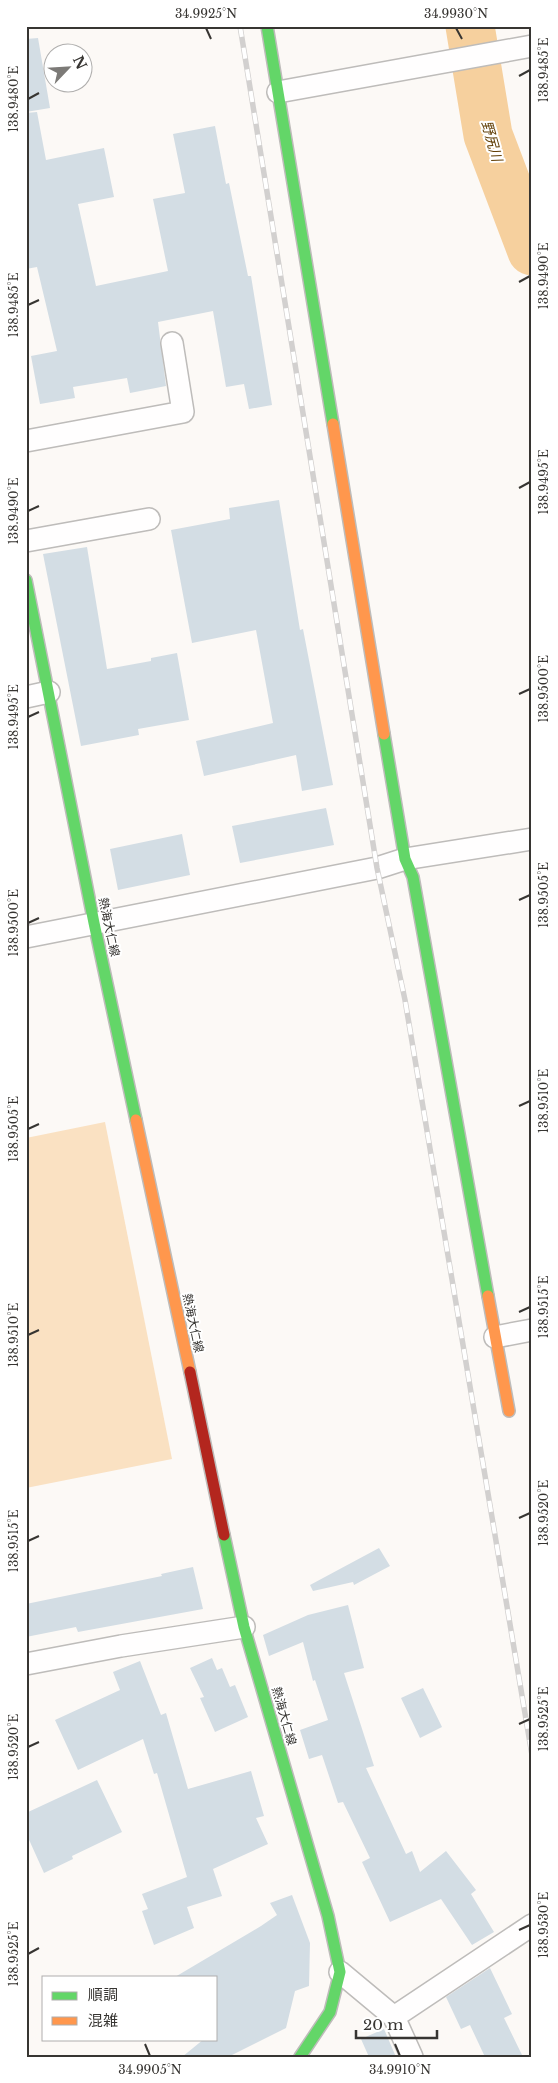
<svg xmlns="http://www.w3.org/2000/svg" width="558" height="2083" font-family="'Libre Baskerville','Noto Sans JP',serif">
<rect width="100%" height="100%" fill="#fcf9f6"/>
<!-- green -->
<path fill="#fae1c2" d="M105 1122 172 1459 26 1488V1138Z"/>
<g fill="none" stroke-linecap="round" stroke-linejoin="round">
<!-- river -->
<path stroke="#f6d09e" stroke-width="49" d="M470 26 488 135 532 251"/>
</g>
<!-- building -->
<path fill="#d3dde4" d="M38 38 50 108 26 112V39Z
M37 112 46 160 104 148 114 197 78 204 96 286 168 271 153 199 185 193 173 134 215 126 226 184 229 183 248 276H251L272 405 249 409 244 384 226 387 213 311 158 322 166 386 130 393 127 378 73 387 75 398 40 404 31 356 57 351 37 267 26 269V113Z
M279 500 300 630 303 629 333 785 302 791 296 755 204 776 196 741 273 723 256 630 192 643 171 530 230 519 229 508Z
M87 547 107 669 151 661V658L177 653 189 720 138 729 139 735 81 746 43 554Z
M326 808 334 845 240 863 232 826Z
M182 834 190 875 118 890 110 849Z
M379 1548 390 1566 354 1585 353 1582 313 1591 310 1585Z
M193 1567 203 1609 78 1632 76 1627 26 1637V1604L162 1576 161 1574Z
M348 1605 364 1668 344 1673 374 1766 366 1768 406 1854 412 1851 420 1872 446 1851 476 1890 471 1894 494 1932 472 1945 441 1899 390 1922 362 1862 370 1858 343 1802 338 1803 322 1755 309 1759 300 1730 328 1720 315 1680 313 1681 303 1642 269 1656 263 1635 308 1615Z
M212 1658 217 1670 222 1668 230 1687 235 1685 248 1717 215 1732 200 1698 204 1697 190 1668Z
M140 1661 161 1715 166 1713 188 1789 251 1771 264 1816 256 1818 268 1844 213 1869 222 1896 187 1907 194 1928 154 1945 142 1911 148 1909 142 1894 187 1877 157 1773 154 1774 143 1739 78 1770 55 1720 120 1690 113 1672Z
M423 1688 442 1727 420 1738 401 1698Z
M97 1780 122 1832 72 1856 73 1859 44 1873 26 1833V1813Z
M292 1895 310 1943 309 1986 295 1991 286 2028 228 2057H182L204 2039H216V1977H175L261 1926 277 1915 270 1903Z
M490 1968 512 2014 504 2018 523 2057H485L470 2025 461 2029 446 1997Z
M384 2029 396 2057H369L361 2039Z"/>
<g fill="none" stroke-linecap="round" stroke-linejoin="round">
<!-- street casing -->
<g stroke="#bebcba" stroke-width="24">
<path id="street" d="M278 92 532 46
M26 441 183 412 172 343
M26 541 149 519
M26 697 49 692
M26 937 377 868 405 859 532 839
M495 1337 532 1330
M26 1664 121 1646 244 1627
M340 1972 394 2017 412 2057
M394 2017 532 1925"/>
</g>
<!-- fast casing -->
<g stroke="#bebcba" stroke-width="14">
<path id="fast" d="M267 26 333 424
M26 580 94 923 136 1120
M384 734 405 859 413 877 488 1296
M224 1535 244 1627 328 1916 340 1972 330 2012 300 2057"/>
</g>
<!-- slow casing -->
<g stroke="#bebcba" stroke-width="14">
<path id="slow" d="M333 424 384 734
M136 1120 190 1372
M488 1296 509 1411"/>
</g>
<!-- jam casing -->
<g stroke="#bebcba" stroke-width="14">
<path id="jam" d="M190 1372 224 1535"/>
</g>
<!-- street -->
<use href="#street" stroke="#fffefe" stroke-width="21"/>
<!-- fast -->
<use href="#fast" stroke="#63d668" stroke-width="11"/>
<!-- slow -->
<use href="#slow" stroke="#ff974d" stroke-width="11"/>
<!-- jam -->
<use href="#jam" stroke="#b3261e" stroke-width="11"/>
<!-- rail casing -->
<g stroke="#d2d0cf" stroke-width="5.5">
<path id="rail" d="M240 26 377 868 405 1000 532 1755"/>
</g>
<!-- rail -->
<use href="#rail" stroke="#fff" stroke-width="4" stroke-dasharray="11" stroke-linecap="butt"/>
</g>
<!-- ticks -->
<path fill="none" stroke="#373532" stroke-width="2" d="M206 28 211 39M456 28 462 39M519 76 530 70M28 99 39 93M519 282 530 276M28 305 39 300M519 488 530 482M28 511 39 506M519 694 530 689M28 717 39 712M519 900 530 895M28 923 39 918M519 1106 530 1101M28 1129 39 1124M519 1312 530 1307M28 1335 39 1330M519 1518 530 1513M28 1541 39 1536M519 1724 530 1719M28 1747 39 1742M519 1930 530 1925M28 1954 39 1948M145 2044 150 2056M395 2044 400 2056"/>
<g text-anchor="middle" stroke-width="4" stroke-linejoin="round" paint-order="stroke">
<!-- street labels -->
<g font-size="12" fill="#373532" stroke="#fff">
<text transform="translate(109 927) rotate(78)" y="4">熱海大仁線</text>
<text transform="translate(193 1323) rotate(78)" y="4">熱海大仁線</text>
<text transform="translate(284 1716) rotate(74)" y="4">熱海大仁線</text>
</g>
<!-- water labels -->
<g font-size="14" font-style="italic" fill="#623f07" stroke="#fff">
<text transform="translate(492 141) rotate(74)" y="5">野尻川</text>
</g>
</g>
<!-- border -->
<rect width="558" height="2083" fill="none" stroke="#ffffff" stroke-width="55"/>
<!-- legend -->
<rect x="42" y="1976" width="175" height="65" fill="#ffffff" stroke="#afaead"/>
<rect x="52" y="1992" width="25" height="8" fill="#63d668" stroke="#afaead"/>
<text x="88" y="2000" font-size="15" fill="#373532">順調</text>
<rect x="52" y="2017" width="25" height="8" fill="#ff974d" stroke="#afaead"/>
<text x="88" y="2026" font-size="15" fill="#373532">混雑</text>
<!-- north arrow -->
<g transform="translate(68 68) rotate(65)"><circle r="24" fill="#ffffff" stroke="#afaead"/>
<path d="M0-4L9 19L0 12L-9 19Z" fill="#7c7a77"/>
<text y="-8" font-size="14" font-weight="bold" text-anchor="middle" fill="#373532">N</text>
</g>
<!-- scale -->
<path d="M356 2030v8h81v-8" fill="none" stroke="#373532" stroke-width="2.5"/>
<text x="363" y="2030" font-size="15" fill="#373532" stroke="#ffffff" stroke-width="4" paint-order="stroke">20 m</text>
<rect x="28" y="28" width="502" height="2028" fill="none" stroke="#373532" stroke-width="2"/>
<g font-size="12" text-anchor="middle" fill="#373532">
<text x="206" y="18">34.9925°N</text>
<text x="456" y="18">34.9930°N</text>
<text transform="translate(544 70) rotate(-90)" y="4">138.9485°E</text>
<text transform="translate(14 99) rotate(-90)" y="4">138.9480°E</text>
<text transform="translate(544 276) rotate(-90)" y="4">138.9490°E</text>
<text transform="translate(14 305) rotate(-90)" y="4">138.9485°E</text>
<text transform="translate(544 482) rotate(-90)" y="4">138.9495°E</text>
<text transform="translate(14 511) rotate(-90)" y="4">138.9490°E</text>
<text transform="translate(544 689) rotate(-90)" y="4">138.9500°E</text>
<text transform="translate(14 717) rotate(-90)" y="4">138.9495°E</text>
<text transform="translate(544 895) rotate(-90)" y="4">138.9505°E</text>
<text transform="translate(14 923) rotate(-90)" y="4">138.9500°E</text>
<text transform="translate(544 1101) rotate(-90)" y="4">138.9510°E</text>
<text transform="translate(14 1129) rotate(-90)" y="4">138.9505°E</text>
<text transform="translate(544 1307) rotate(-90)" y="4">138.9515°E</text>
<text transform="translate(14 1335) rotate(-90)" y="4">138.9510°E</text>
<text transform="translate(544 1513) rotate(-90)" y="4">138.9520°E</text>
<text transform="translate(14 1541) rotate(-90)" y="4">138.9515°E</text>
<text transform="translate(544 1719) rotate(-90)" y="4">138.9525°E</text>
<text transform="translate(14 1747) rotate(-90)" y="4">138.9520°E</text>
<text transform="translate(544 1925) rotate(-90)" y="4">138.9530°E</text>
<text transform="translate(14 1954) rotate(-90)" y="4">138.9525°E</text>
<text x="150" y="2074">34.9905°N</text>
<text x="400" y="2074">34.9910°N</text>
</g>
</svg>
